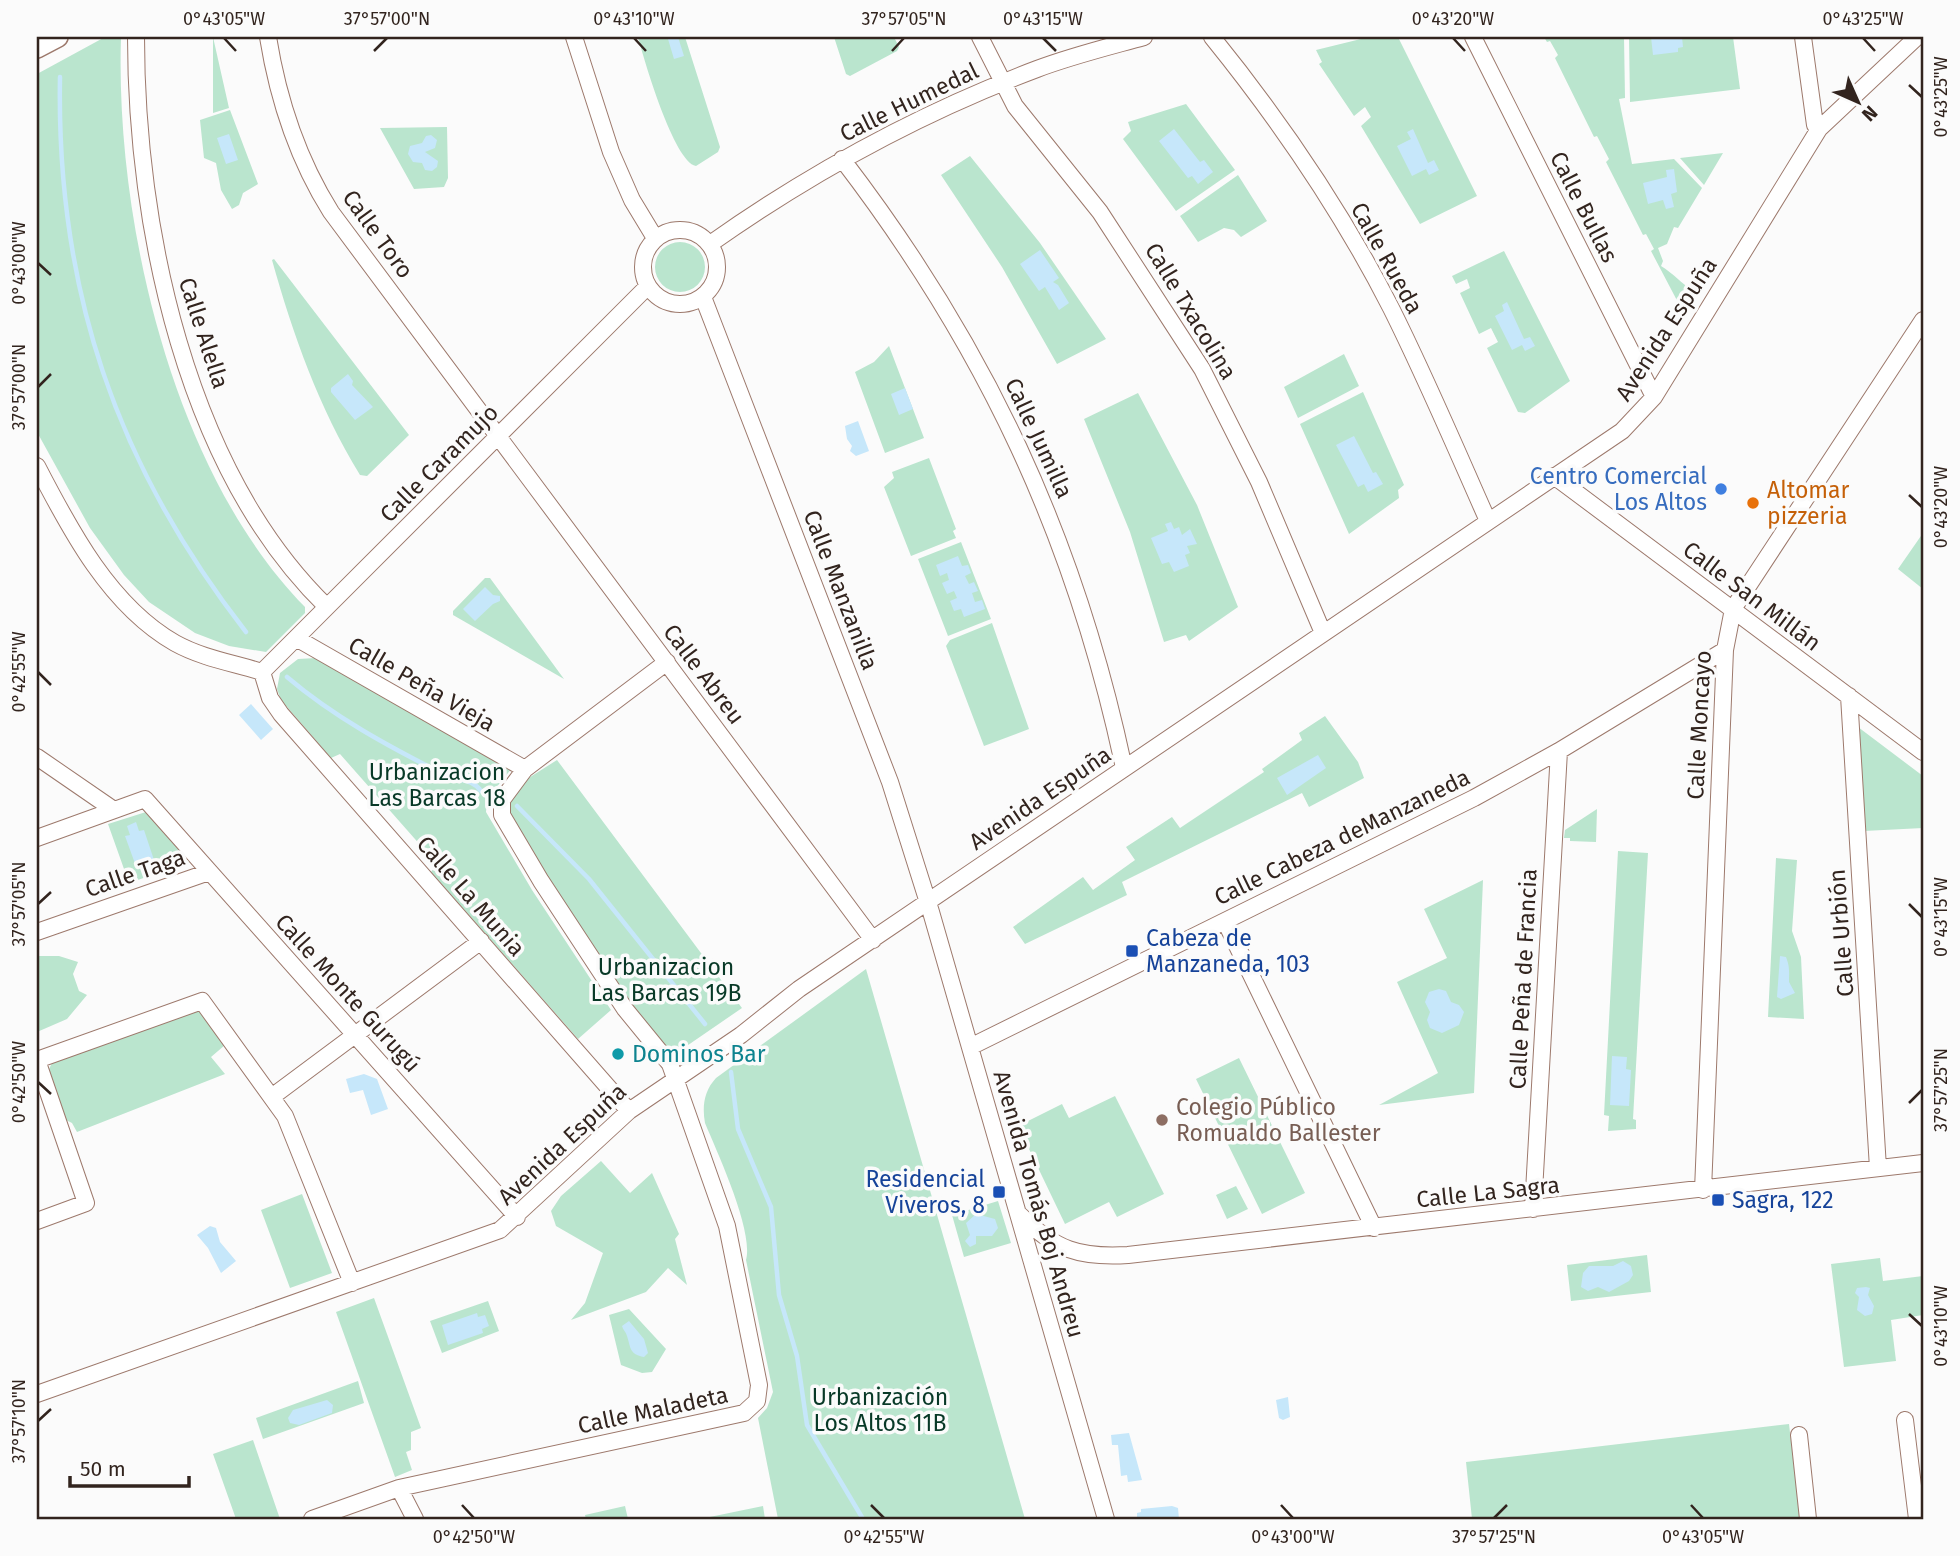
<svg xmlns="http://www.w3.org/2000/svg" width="1960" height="1556" font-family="'Fira Sans',sans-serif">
<rect width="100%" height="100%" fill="#fbfbfb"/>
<!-- green -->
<path fill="#bae5ce" d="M105 37H121C115 221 173 473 305 607V613L266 652 229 646 195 633 149 602 124 575 90 528 37 432V74Z
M213 37 229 108 213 113Z
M638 37H685L720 147 718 152 696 166C674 162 644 60 638 37Z
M834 37H894L899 47 897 51 850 76 846 74Z
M1369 37H1398L1477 196 1420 224 1361 126 1371 117 1365 107 1354 116 1319 64 1322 62 1316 50Z
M1544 37H1624L1625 98 1619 99 1632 164 1674 159 1702 188 1678 228 1674 227 1667 244 1658 248 1663 261 1661 266C1674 274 1681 283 1693 291L1682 310 1651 251 1654 249 1646 234 1643 235 1606 162 1609 159 1597 136 1594 137 1555 58 1558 55 1550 41 1547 42Z
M1629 37H1733L1740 89 1630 102Z
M1186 104 1235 170 1176 211 1123 139 1131 131 1128 122Z
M230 110 258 184 243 193 239 205 232 209 221 190 216 163 204 158 200 120Z
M447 127 448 178 444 187 414 189 380 128Z
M1723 153 1704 185 1680 158Z
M970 156 1040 243 1106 339 1057 364 1002 267 941 175Z
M1238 175 1267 221 1241 237 1234 230 1224 228 1198 242 1180 216Z
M655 267a25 25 0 1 1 50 0a25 25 0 1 1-50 0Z
M1504 251 1570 381 1525 413 1518 412 1487 348 1498 342 1491 328 1479 334 1460 293 1470 288 1467 279 1456 284 1452 276Z
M274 259 409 435 367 476 360 475C319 408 293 335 272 260Z
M889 346 924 438 885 453 855 372 874 362Z
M1344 354 1359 386 1298 418 1284 387Z
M1363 392 1404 485 1398 490 1399 498 1349 534 1300 424Z
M1138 393 1197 505 1238 607 1189 641 1186 635 1164 642 1130 532 1084 419Z
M929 458 956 529 953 531 956 538 911 556 884 487 894 478 892 472Z
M1923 533V589L1898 569Z
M961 542 991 619 948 636 918 559Z
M485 578H490L564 679 453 615V611Z
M992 623 1029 729 984 746 946 646 950 640Z
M316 658 512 768 487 799 486 812 532 890 611 1010 578 1039 431 872 437 864 340 754 331 758 281 700 277 689 280 673 298 659Z
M1325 716 1358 762 1364 778 1309 807 1302 793 1122 882 1127 895 1025 944 1013 927 1083 877 1093 890 1135 860 1126 847 1172 817 1180 828 1264 772 1262 769 1302 740 1299 733Z
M1858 727 1923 776V828L1864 831Z
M557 760 742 1008 678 1052 663 1044 646 1027 531 855 506 807 527 779Z
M1597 809 1596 842 1570 841V838H1564L1565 830Z
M146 812 190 862 129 883 108 824Z
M1618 851 1648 853 1633 1119 1636 1120V1129L1608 1131 1609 1116 1604 1115Z
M1776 858 1797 860 1792 931 1801 957 1804 1019 1768 1017Z
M1483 880 1474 1093 1379 1105 1438 1073 1397 982 1447 958 1424 909Z
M37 956H59L78 962 73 974 79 991 87 995 67 1019 37 1032Z
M866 969 1025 1519H778L758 1418 767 1408 773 1392 746 1260C754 1231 717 1152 705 1123 702 1106 704 1091 716 1078Z
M198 1010 225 1045 211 1057 225 1074 77 1132 72 1123 66 1120 49 1069 52 1063Z
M1239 1058 1305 1193 1262 1214 1196 1079Z
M1115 1096 1164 1194 1117 1217 1109 1202 1065 1224 1018 1126 1062 1104 1069 1118Z
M601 1161 630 1193 652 1173 679 1234 675 1239 687 1285 668 1268 646 1292 571 1320 585 1303 603 1253 556 1226 551 1211 561 1196Z
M1236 1186 1248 1209 1227 1219 1216 1195Z
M302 1194 332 1273 290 1288 261 1210Z
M998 1201 1011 1243 964 1257 952 1215Z
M1647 1255 1651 1292 1571 1301 1567 1265Z
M1880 1258 1883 1281 1923 1276V1315L1891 1320 1896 1361 1844 1367 1831 1264Z
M374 1298 421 1428 411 1432V1450L406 1452 412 1470 395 1477 336 1312Z
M488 1301 499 1331 442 1353 430 1321Z
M629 1309 666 1349 652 1372 642 1373 621 1365 609 1315Z
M358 1381 364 1403 263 1439 256 1418Z
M1789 1424 1800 1519H1472L1466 1462Z
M253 1440 280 1519H236L213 1454Z
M625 1506 628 1519H586L585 1515Z
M763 1506 765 1519H700Z"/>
<!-- water -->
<path fill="#c6e7fa" d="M678 37 684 56 674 59 668 39Z
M1651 37H1682L1683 47 1678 48V52L1653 55Z
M1174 129 1200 162 1204 160 1213 172 1198 184 1192 176 1188 178 1159 141Z
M1413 129 1428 163 1434 160 1439 170 1429 175 1426 169 1412 176 1397 146 1411 139 1407 132Z
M229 134 238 160 226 164 217 138Z
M426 136 431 135 437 140 435 148 425 152 438 161 437 167 432 171 425 170 422 163 413 162 408 154 410 146 422 143Z
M1674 169 1677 192 1671 194 1674 207 1666 209 1663 200 1648 204 1643 183 1667 177 1666 170Z
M1040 250 1059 278 1053 282 1058 285 1069 303 1059 310 1045 287 1039 291 1020 264Z
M1507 302 1524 339 1530 337 1535 346 1525 351 1522 345 1512 350 1495 316 1504 311 1502 305Z
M348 374 353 381 352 385 373 407 355 420 331 392V388Z
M905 388 913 409 899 415 891 394Z
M858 421 869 451 856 456 850 451 852 446 847 439 845 426Z
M1354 436 1373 473 1376 472 1383 484 1368 492 1364 484 1358 487 1336 445Z
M1171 522 1174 529 1179 527 1182 535 1190 529 1197 544 1187 546 1190 553 1185 555 1189 566 1174 572 1169 562 1162 564 1151 538 1168 531 1165 524Z
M958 556 962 566 968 565 971 573 965 576 969 584 974 582 978 591 972 593 975 602 982 600 985 609 964 617 961 609 954 611 950 601 957 598 954 591 947 594 942 583 949 580 947 573 940 576 936 565Z
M485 587 493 595 500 596V601L493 604 475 621 463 609Z
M251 704 273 729 261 740 239 715Z
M1318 755 1326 768 1287 795 1277 778Z
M136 822 139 831 144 830 155 863 137 869 125 836 130 835 127 826Z
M1780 956 1786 957C1790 967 1789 972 1789 982L1795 993 1781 999 1777 997Z
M1439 989 1446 991 1451 1002 1459 1005 1464 1012 1459 1025 1442 1033 1430 1028 1427 1020 1430 1012 1425 1002 1429 992Z
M1612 1056 1627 1057 1626 1069 1631 1070 1629 1106 1610 1105Z
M364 1074 377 1079 388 1109 371 1115 363 1090 350 1093 346 1079Z
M976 1214 995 1219 998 1228 992 1236H976V1244L970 1247 965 1241 970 1235 966 1223Z
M210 1226 216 1228 220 1242 236 1261 221 1273 208 1248 197 1235Z
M1623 1261 1631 1266 1633 1275 1629 1281 1609 1292 1598 1287 1588 1291 1581 1287 1583 1273 1589 1266H1613Z
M1866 1287 1870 1288 1868 1295 1874 1306 1872 1314 1865 1316 1857 1310 1859 1297 1855 1293 1857 1288Z
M477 1313 478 1317 485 1315 489 1326 482 1329 483 1333 448 1345 442 1325Z
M629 1321 644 1339 648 1353 644 1357C629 1354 631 1348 627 1336 626 1332 623 1330 622 1326Z
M1288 1397 1290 1417 1283 1420 1279 1418 1276 1400Z
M327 1400 333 1405 332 1413 299 1425 290 1423 288 1418 293 1410Z
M1129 1433 1142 1480 1128 1482 1127 1475 1121 1476 1118 1445H1112L1111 1435Z
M1172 1506 1178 1508 1179 1519H1137V1513L1141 1512V1509Z"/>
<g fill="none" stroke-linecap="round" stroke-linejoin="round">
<!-- stream -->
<path stroke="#c6e7fa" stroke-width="4.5" d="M60 77C56 289 116 465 246 632
M287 677C334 717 388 746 443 774 457 781 472 778 481 791
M517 806 589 879 705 1024
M731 1072 738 1129 771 1207 779 1295 797 1356 807 1425 863 1519"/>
<!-- minor casing -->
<g stroke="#9d796c" stroke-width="18">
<path id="minor" d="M136 37C136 227 186 470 327 607
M268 37C278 99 297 158 331 212L873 940
M574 37 611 152 632 200 655 238
M980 37 1015 106 1100 212 1202 369 1259 482 1323 633
M1212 37C1280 121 1342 212 1391 308 1426 378 1456 449 1488 521
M1473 37 1654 397
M1803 37 1815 125 1819 129
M842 159C986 347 1075 537 1124 768
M643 267a37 37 0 1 1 74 0a37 37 0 1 1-74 0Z
M710 244C812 172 920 113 1037 69 1071 56 1108 47 1144 37
M703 297 890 782 931 912 1106 1519
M37 466C70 530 110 606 175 643 202 658 233 663 262 672
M1554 476 1923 752
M296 638 525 769
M262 672 270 698 281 714 629 1111
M262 672 648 286
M1849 696 1878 1168
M37 757 114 810
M37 838 145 799 517 1217
M1225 921 1374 1228
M37 932 209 872
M970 1047 1474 798 1559 751 1725 650
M37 1060 202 1001 285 1116 352 1283
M273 1096 481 941
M1703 1190 1725 650 1733 609 1923 320
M1533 1209 1559 751
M1020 1215C1055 1250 1080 1258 1128 1255L1923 1163
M37 1221 86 1203 37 1060
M37 1394 500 1230 629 1111 741 1035 799 989 1622 431 1654 397 1819 129 1917 37
M1905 1420 1917 1519
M1799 1435 1808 1519
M399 1488 415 1519
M312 1519 399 1488 744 1413 757 1401 759 1385 727 1226 670 1064 625 1009 541 881 502 815V800L525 769 667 662"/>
</g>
<!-- tertiary casing -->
<g stroke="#9d796c" stroke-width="22">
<path id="tertiary" d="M37 48 58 37"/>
</g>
<!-- minor -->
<use href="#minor" stroke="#fff" stroke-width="16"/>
<!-- tertiary -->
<use href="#tertiary" stroke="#fff" stroke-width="19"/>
</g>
<!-- ticks -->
<path fill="none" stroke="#32241e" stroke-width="2.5" d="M224 38 236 51M634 38 646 51M1043 38 1056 51M1453 38 1465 51M1863 38 1875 51M374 51 387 38M892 51 904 38M1909 85 1922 97M38 263 51 275M38 387 51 374M1909 495 1922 507M38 672 51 685M38 904 51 892M1909 904 1922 917M38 1082 51 1094M1909 1103 1922 1090M1909 1314 1922 1326M38 1421 51 1409M462 1505 474 1518M871 1505 884 1518M1281 1505 1293 1518M1691 1505 1703 1518M1494 1518 1507 1505"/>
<!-- markers -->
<circle fill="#3f7fe0" stroke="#fbfbfb" stroke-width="2.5" cx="1721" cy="489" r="7"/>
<circle fill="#e8710a" stroke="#fbfbfb" stroke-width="2.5" cx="1753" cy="503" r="7"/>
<g fill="#1a4fb4" stroke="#fbfbfb" stroke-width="2.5">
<rect x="1125" y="944" width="14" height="14" rx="3.5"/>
<rect x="992" y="1185" width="14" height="14" rx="3.5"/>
<rect x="1711" y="1193" width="14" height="14" rx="3.5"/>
</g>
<circle fill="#0f9aa8" stroke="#fbfbfb" stroke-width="2.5" cx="618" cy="1054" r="7"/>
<circle fill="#8d6e63" stroke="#fbfbfb" stroke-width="2.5" cx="1162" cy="1120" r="7"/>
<g text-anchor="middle" stroke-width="7" stroke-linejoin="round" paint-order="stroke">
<!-- street labels -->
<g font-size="23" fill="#32241e" stroke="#fbfbfb">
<text transform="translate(909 102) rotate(-26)" y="8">Calle Humedal</text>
<text transform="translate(1584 207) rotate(63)" y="8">Calle Bullas</text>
<text transform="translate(378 234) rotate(54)" y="8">Calle Toro</text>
<text transform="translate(1387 258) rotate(61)" y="8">Calle Rueda</text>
<text transform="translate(1191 311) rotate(59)" y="8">Calle Txacolina</text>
<text transform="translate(1666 329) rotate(-57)" y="8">Avenida Espuña</text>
<text transform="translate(204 333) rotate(72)" y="8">Calle Alella</text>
<text transform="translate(1039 438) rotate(65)" y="8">Calle Jumilla</text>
<text transform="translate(439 463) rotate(-45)" y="8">Calle Caramujo</text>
<text transform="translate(841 590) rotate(69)" y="8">Calle Manzanilla</text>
<text transform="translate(1752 596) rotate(37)" y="8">Calle San Millán</text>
<text transform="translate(704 674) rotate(53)" y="8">Calle Abreu</text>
<text transform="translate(422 684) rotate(30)" y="8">Calle Peña Vieja</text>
<text transform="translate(1699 725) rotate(-87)" y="8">Calle Moncayo</text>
<text transform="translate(1040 798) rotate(-34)" y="8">Avenida Espuña</text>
<text transform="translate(1342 837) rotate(-26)" y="8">Calle Cabeza deManzaneda</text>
<text transform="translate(135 873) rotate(-19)" y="8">Calle Taga</text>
<text transform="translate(471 896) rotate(49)" y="8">Calle La Munia</text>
<text transform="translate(1841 933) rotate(-94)" y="8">Calle Urbión</text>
<text transform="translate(1523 979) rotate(-87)" y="8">Calle Peña de Francia</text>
<text transform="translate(348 993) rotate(48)" y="8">Calle Monte Gurugú</text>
<text transform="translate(562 1144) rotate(-43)" y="8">Avenida Espuña</text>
<text transform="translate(1488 1192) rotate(-6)" y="8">Calle La Sagra</text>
<text transform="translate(1039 1204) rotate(74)" y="8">Avenida Tomás Boj Andreu</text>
<text transform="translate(653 1410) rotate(-12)" y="8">Calle Maladeta</text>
</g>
<!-- shop labels -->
<g font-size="23" fill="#366cbe" stroke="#fbfbfb" text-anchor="end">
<text x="1707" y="484">Centro Comercial<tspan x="1707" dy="26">Los Altos</tspan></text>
</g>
<!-- food labels -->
<g font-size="23" fill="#c56008" stroke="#fbfbfb" text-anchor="start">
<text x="1767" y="498">Altomar<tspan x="1767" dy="26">pizzeria</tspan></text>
</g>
<!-- park labels -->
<g font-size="23" fill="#083927" stroke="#fbfbfb">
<text x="437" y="780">Urbanizacion<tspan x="437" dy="26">Las Barcas 18</tspan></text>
<text x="666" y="975">Urbanizacion<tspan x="666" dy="26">Las Barcas 19B</tspan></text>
<text x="880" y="1405">Urbanización<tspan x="880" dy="26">Los Altos 11B</tspan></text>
</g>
<!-- transit labels -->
<g font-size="23" fill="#164399" stroke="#fbfbfb" text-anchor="start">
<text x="1146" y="946">Cabeza de<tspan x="1146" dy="26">Manzaneda, 103</tspan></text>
<text x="985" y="1187" text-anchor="end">Residencial<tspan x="985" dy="26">Viveros, 8</tspan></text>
<text x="1732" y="1208">Sagra, 122</text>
</g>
<!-- culture labels -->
<g font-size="23" fill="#0d838f" stroke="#fbfbfb" text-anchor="start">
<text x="632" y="1062">Dominos Bar</text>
</g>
<!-- education labels -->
<g font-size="23" fill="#785e54" stroke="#fbfbfb" text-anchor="start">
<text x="1176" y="1115">Colegio Público<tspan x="1176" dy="26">Romualdo Ballester</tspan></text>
</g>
</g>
<!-- border -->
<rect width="1960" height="1556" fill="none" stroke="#fbfbfb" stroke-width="77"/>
<!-- north arrow -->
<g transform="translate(1858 102) rotate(135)" stroke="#fbfbfb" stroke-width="5" paint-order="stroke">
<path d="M0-5L12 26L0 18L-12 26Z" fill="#32241e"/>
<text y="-10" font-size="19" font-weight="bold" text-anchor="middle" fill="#32241e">N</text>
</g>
<!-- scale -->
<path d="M70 1476v10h119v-10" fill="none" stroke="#32241e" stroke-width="3.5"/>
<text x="80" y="1476" font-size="21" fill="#32241e" stroke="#fbfbfb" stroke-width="5" paint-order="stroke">50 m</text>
<rect x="38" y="38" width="1884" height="1480" fill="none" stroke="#32241e" stroke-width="2.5"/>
<g font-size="18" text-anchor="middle" fill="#32241e">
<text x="224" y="25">0°43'05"W</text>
<text x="387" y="25">37°57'00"N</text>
<text x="634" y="25">0°43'10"W</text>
<text x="904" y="25">37°57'05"N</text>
<text x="1043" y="25">0°43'15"W</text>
<text x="1453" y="25">0°43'20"W</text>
<text x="1863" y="25">0°43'25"W</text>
<text transform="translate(1941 97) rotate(-90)" y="6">0°43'25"W</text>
<text transform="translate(19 263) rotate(-90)" y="6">0°43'00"W</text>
<text transform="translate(19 387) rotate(-90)" y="6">37°57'00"N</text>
<text transform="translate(1941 507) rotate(-90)" y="6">0°43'20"W</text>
<text transform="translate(19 672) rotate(-90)" y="6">0°42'55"W</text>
<text transform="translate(19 904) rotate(-90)" y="6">37°57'05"N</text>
<text transform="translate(1941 917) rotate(-90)" y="6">0°43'15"W</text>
<text transform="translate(19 1082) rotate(-90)" y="6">0°42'50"W</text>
<text transform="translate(1941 1090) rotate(-90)" y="6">37°57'25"N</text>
<text transform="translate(1941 1326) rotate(-90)" y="6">0°43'10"W</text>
<text transform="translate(19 1421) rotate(-90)" y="6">37°57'10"N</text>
<text x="474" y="1543">0°42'50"W</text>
<text x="884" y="1543">0°42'55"W</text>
<text x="1293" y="1543">0°43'00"W</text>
<text x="1494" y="1543">37°57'25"N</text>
<text x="1703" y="1543">0°43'05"W</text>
</g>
</svg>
